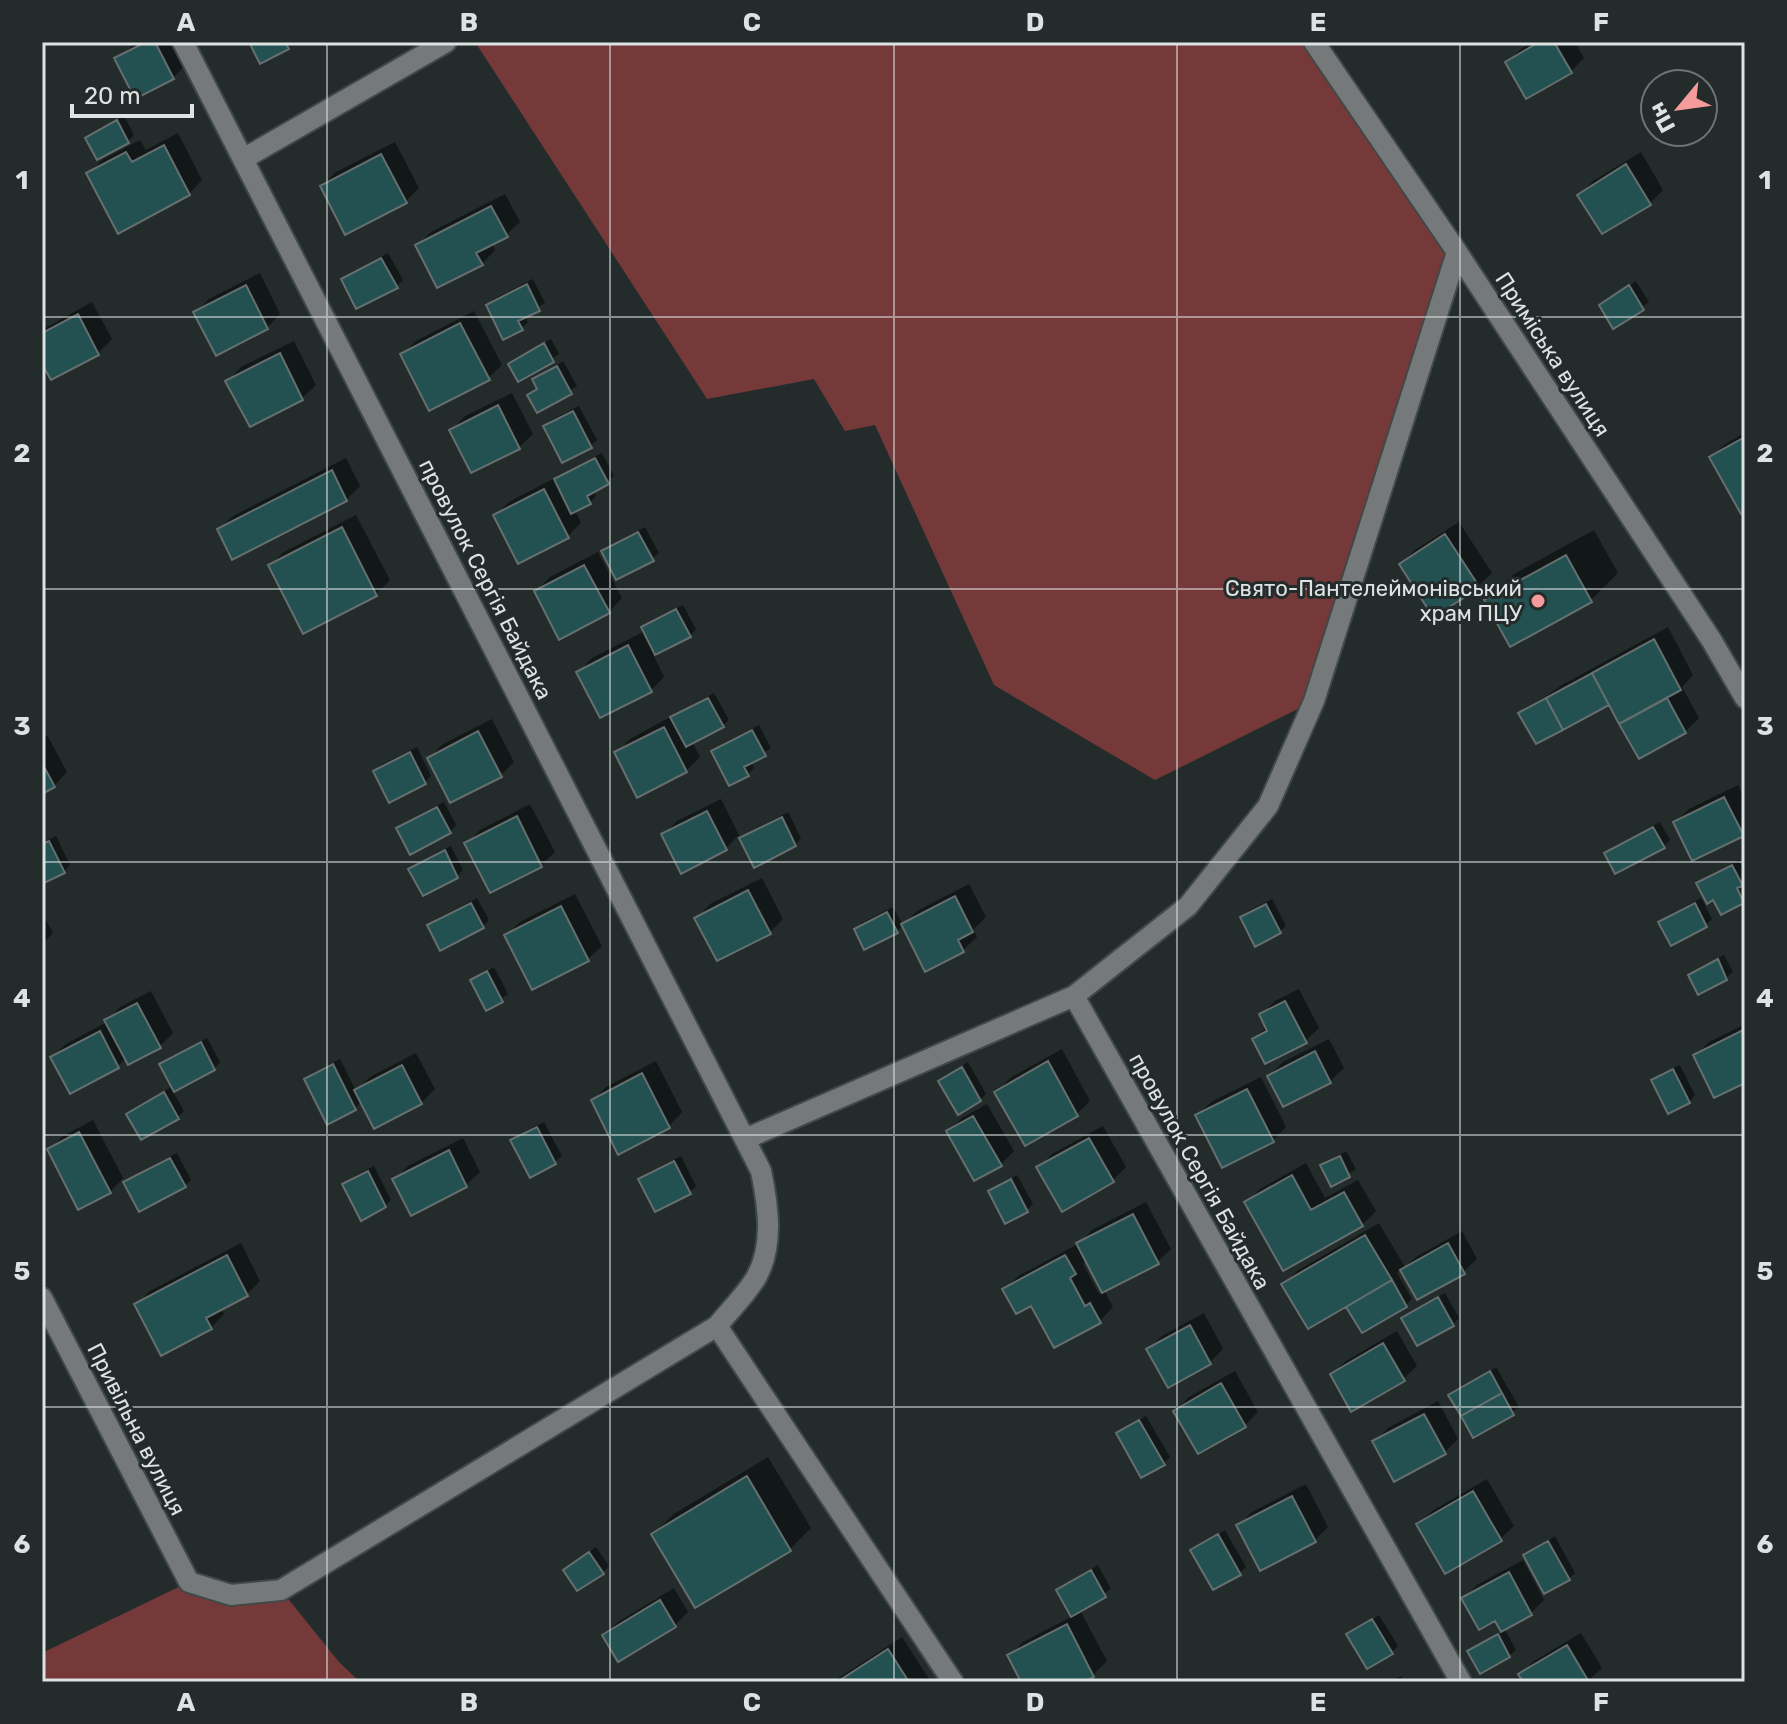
<svg xmlns="http://www.w3.org/2000/svg" width="1787" height="1724" font-family="Rubik,sans-serif">
<rect width="100%" height="100%" fill="#232b2b"/>
<!-- green -->
<path fill="#76393a" d="M475 42H1314L1457 252 1314 701 1155 780 994 685 875 425 845 431 814 379 707 399Z
M189 1582 281 1590 339 1662 360 1682H42V1653Z"/>
<!-- shadow -->
<path fill="#0007" fill-rule="evenodd" d="M137 42H175L186 64 173 78 117 59Z
M1533 42H1575L1584 58 1571 71 1507 62 1521 49Z
M124 116 134 135 128 141 88 138 94 132Z
M178 133 202 180 189 194 88 174 102 160 140 140 146 150Z
M395 142 419 188 406 201 322 186 336 172Z
M1641 152 1663 190 1650 203 1603 232 1579 195 1593 181Z
M505 194 520 222 506 235 491 243 495 250 482 264 417 245 431 232Z
M388 253 403 280 396 287 343 279 350 273Z
M260 273 280 314 267 328 196 312 209 299Z
M533 279 545 303 525 316 528 322 522 328 488 306 494 299Z
M1636 281 1649 302 1614 326 1601 305Z
M92 302 112 339 98 353 52 378 42 359V330Z
M474 311 502 365 488 378 403 354 416 341Z
M551 339 559 354 519 379 511 364Z
M294 341 316 385 302 398 251 425 228 381 241 367Z
M563 361 577 386 538 410 529 395 539 387 535 380Z
M512 393 533 434 519 447 452 430 465 416Z
M579 406 597 440 590 446 545 426 551 420Z
M1745 433V509L1712 457 1725 444Z
M602 453 614 476 593 490 596 496 590 502 575 510 581 523 568 536 495 515 509 502Z
M346 458 360 486 346 500 219 529 233 516Z
M356 515 390 580 376 594 304 631 270 565 284 552Z
M1459 522 1492 573 1478 586 1401 564 1415 550Z
M645 527 659 553 652 559 603 552 609 546Z
M1594 530 1618 573 1591 600 1487 601 1514 574Z
M598 552 622 598 609 612 536 591 550 577Z
M683 605 696 629 690 636 653 654 664 677 651 690 579 672 592 658 645 631 644 628 650 622Z
M1668 627 1693 675 1682 687 1699 718 1685 732 1640 757 1610 702 1521 713 1562 685Z
M714 693 729 720 722 726 692 742 700 757 686 771 617 753 630 739Z
M492 719 514 762 501 775 429 758 443 744Z
M759 725 771 748 751 762 754 768 748 774 714 752 720 745Z
M47 735 67 772 54 786 42 792V738Z
M417 747 431 776 425 782 375 771 381 765Z
M1738 785 1745 799V832L1742 835 1675 822 1689 809Z
M721 799 739 835 726 848 664 835 677 821Z
M444 802 456 825 450 832 399 828 405 822Z
M530 804 555 852 541 865 491 891 467 843 480 830Z
M788 812 801 838 795 845 742 839 748 833Z
M1660 822 1670 840 1663 847 1607 853 1613 847Z
M56 836 70 865 64 871 42 882V843Z
M451 846 463 870 457 876 411 869 417 863Z
M1739 860 1745 873V899L1722 912 1714 898 1699 884 1705 877Z
M762 878 783 919 770 932 697 918 710 904Z
M969 884 986 917 973 930 977 937 963 950 903 925 917 911Z
M575 894 602 946 588 959 506 936 520 922Z
M477 898 489 920 483 926H430L436 919Z
M1701 898 1712 919 1706 925 1671 943 1661 923 1667 916Z
M1272 899 1286 926 1279 932 1242 917 1248 911Z
M893 907 903 925 897 931 856 929 862 923Z
M42 913 53 933 42 944Z
M1724 955 1733 972 1726 978 1698 992 1690 975 1697 969Z
M494 967 508 994 487 1008 473 980Z
M1299 989 1319 1028 1305 1041 1254 1039 1267 1026 1261 1015 1275 1001Z
M151 991 173 1033 160 1046 126 1058 118 1066 71 1092 52 1057 66 1044 107 1022 120 1007Z
M1745 1024V1081L1695 1056 1709 1042Z
M207 1038 220 1062 214 1069 173 1091 184 1111 178 1117 129 1114 135 1108 173 1086 162 1065 168 1058Z
M1329 1039 1344 1068 1330 1081 1269 1076 1283 1062Z
M1062 1049 1090 1101 1077 1114 997 1092 1010 1078Z
M416 1053 435 1089 421 1103 362 1101 355 1108 307 1079 313 1073 340 1059 356 1091 370 1077Z
M656 1061 682 1112 669 1126 593 1100 606 1087Z
M968 1062 986 1094 980 1100 940 1081Z
M1680 1065 1695 1095 1689 1102 1654 1080 1660 1074Z
M1261 1077 1286 1127 1273 1140 1197 1116 1211 1102Z
M987 1104 1014 1151 1001 1164 948 1132 962 1118Z
M93 1120 123 1178 110 1192 50 1149 63 1136Z
M544 1122 562 1156 555 1162 531 1175 513 1141 519 1134Z
M1103 1126 1126 1167 1113 1180 1039 1168 1052 1154Z
M463 1138 480 1172 466 1185 412 1213 394 1180 408 1166Z
M1346 1151 1356 1169 1332 1184 1323 1166Z
M177 1153 191 1180 184 1186 126 1183 132 1177Z
M681 1156 696 1186 690 1192 640 1179 647 1173Z
M1306 1163 1325 1198 1358 1180 1376 1211 1362 1225 1247 1202 1260 1189Z
M374 1166 391 1200 385 1206 345 1185 351 1178Z
M1017 1175 1033 1204 1027 1210 991 1192Z
M1146 1202 1171 1249 1157 1262 1104 1290 1113 1307 1100 1321 1032 1303 1005 1290 1018 1276 1080 1243 1092 1230ZM1087 1260 1103 1291 1099 1294 1083 1264Z
M1379 1223 1405 1267 1416 1257 1462 1231 1477 1259 1463 1272 1417 1298 1401 1268 1397 1273 1412 1299 1406 1305 1349 1307 1355 1301 1284 1284 1297 1271Z
M241 1243 260 1281 247 1294 221 1308 224 1314 211 1328 136 1305 150 1291Z
M1445 1293 1459 1318 1453 1324 1403 1318Z
M1204 1313 1223 1349 1210 1362 1148 1349 1162 1336Z
M1397 1331 1417 1366 1403 1379 1332 1374 1346 1361Z
M1496 1367 1519 1407 1474 1436 1451 1395Z
M1235 1371 1258 1412 1245 1425 1175 1411 1189 1397Z
M1438 1401 1458 1439 1445 1452 1375 1442 1388 1428Z
M1146 1416 1170 1457 1163 1464 1119 1433Z
M768 1457 811 1528 790 1549 696 1605 653 1534 674 1514Z
M1487 1479 1514 1526 1500 1539 1418 1524 1432 1511Z
M1306 1484 1328 1527 1315 1540 1238 1525 1252 1512Z
M1225 1530 1246 1567 1239 1573 1193 1551Z
M1555 1536 1575 1573 1568 1579 1525 1556Z
M596 1547 609 1566 603 1572 565 1570Z
M1523 1560 1544 1600 1531 1613 1504 1628 1516 1650 1509 1656 1470 1652 1503 1631 1496 1618 1464 1598 1477 1585Z
M1098 1565 1111 1589 1080 1610 1107 1661 1093 1675 1080 1682H1023L1009 1656 1023 1642 1073 1616 1058 1591Z
M674 1588 688 1612 674 1626 604 1635 618 1622Z
M1379 1615 1398 1646 1392 1652 1349 1635Z
M1581 1633 1602 1668 1588 1681 1525 1682 1521 1674 1534 1661Z
M902 1637 931 1682H833L834 1681Z
M1401 1676 1404 1682H1389Z"/>
<!-- building -->
<path fill="#235152" stroke="#666f6f" stroke-width="2" d="M146 42H155L174 79 135 99 114 58Z
M249 42H285L289 49 260 64Z
M1539 42H1554L1572 73 1526 99 1505 62Z
M117 120 129 143 97 160 85 138Z
M164 145 190 195 118 234 86 173 126 152 132 162Z
M381 154 407 203 345 235 320 186Z
M1626 164 1651 205 1602 234 1577 195Z
M491 206 508 237 476 253 483 265 437 288 415 245Z
M381 258 398 288 356 309 341 279Z
M527 284 540 311 518 321 523 330 503 340 486 305Z
M246 285 268 329 216 356 193 312Z
M1629 285 1644 310 1613 329 1599 305Z
M78 314 99 355 51 380 42 364V333Z
M460 323 490 380 429 411 400 354Z
M544 343 554 362 518 382 508 364Z
M280 353 303 400 250 427 225 381Z
M557 366 572 394 537 413 527 395 537 389 532 379Z
M498 405 520 449 471 473 449 430Z
M573 411 592 448 562 463 543 426Z
M1745 437V511L1741 514 1709 457Z
M595 458 609 484 587 496 591 504 571 514 554 479Z
M332 470 347 501 232 560 217 529Z
M544 489 569 538 518 564 493 515Z
M342 527 377 596 303 634 268 565Z
M638 532 654 561 616 580 601 551Z
M1445 534 1480 588 1433 617 1399 564Z
M1566 555 1592 602 1510 647 1484 600Z
M584 565 610 613 559 640 534 591Z
M676 609 691 637 655 655 641 627Z
M1654 639 1681 690 1619 724 1592 673Z
M628 645 652 692 600 718 576 672Z
M1592 673 1609 705 1563 730 1546 698Z
M708 698 724 727 686 747 670 717Z
M1546 698 1563 730 1536 744 1518 713Z
M1667 698 1686 733 1639 759 1619 724Z
M664 727 687 772 637 798 614 752Z
M752 730 766 756 744 767 749 776 729 786 711 751Z
M478 731 502 777 450 803 427 758Z
M410 752 426 784 389 803 373 771Z
M42 763 55 787 42 794Z
M1724 797 1744 836 1692 861 1673 822Z
M437 807 451 833 410 855 396 828Z
M707 811 727 850 681 874 661 834Z
M517 816 542 867 490 893 464 843Z
M782 817 796 846 754 868 739 838Z
M1653 827 1665 848 1615 874 1604 853Z
M49 841 65 873 42 884V844Z
M445 850 458 878 423 896 408 869Z
M1732 865 1743 886 1737 888 1744 903 1721 915 1713 900 1707 904 1696 883Z
M748 890 771 934 717 961 694 918Z
M955 896 973 932 958 940 964 952 925 972 901 924Z
M471 903 484 928 440 951 427 925Z
M1695 903 1707 927 1671 946 1658 922Z
M1266 904 1281 933 1255 947 1240 917Z
M561 906 589 961 532 990 504 935Z
M887 912 898 933 864 950 854 929Z
M1718 959 1727 980 1698 995 1688 975Z
M487 971 503 1002 486 1011 470 980Z
M1285 1001 1307 1043 1265 1064 1252 1039 1267 1031 1259 1014Z
M137 1003 161 1048 128 1065 104 1020Z
M1745 1029V1083L1714 1098 1693 1055Z
M100 1031 119 1068 70 1094 50 1057Z
M201 1042 215 1070 174 1092 159 1064Z
M1315 1051 1331 1083 1283 1107 1267 1076Z
M1048 1061 1078 1116 1025 1146 994 1092Z
M333 1064 356 1110 327 1125 304 1079Z
M402 1065 422 1104 374 1129 354 1090Z
M962 1067 981 1101 958 1115 938 1081Z
M1673 1069 1690 1103 1668 1114 1651 1080Z
M642 1073 670 1128 618 1155 591 1100Z
M1247 1089 1274 1142 1222 1168 1195 1115Z
M164 1092 179 1119 141 1140 126 1114Z
M973 1116 1002 1166 974 1181 946 1131Z
M537 1127 556 1164 530 1178 510 1140Z
M79 1132 111 1193 78 1210 47 1149Z
M1089 1138 1114 1182 1062 1212 1036 1167Z
M449 1150 467 1187 411 1216 392 1179Z
M1340 1156 1350 1177 1331 1187 1320 1165Z
M170 1158 186 1187 139 1212 123 1182Z
M674 1161 691 1194 655 1212 638 1179Z
M368 1171 386 1207 361 1221 342 1184Z
M1292 1175 1311 1210 1344 1192 1363 1226 1283 1271 1244 1202Z
M1011 1179 1028 1212 1005 1224 988 1191Z
M1133 1214 1159 1264 1102 1293 1076 1243Z
M1365 1235 1392 1280 1308 1329 1281 1284Z
M1448 1243 1465 1274 1417 1300 1400 1270Z
M227 1255 248 1296 206 1318 212 1329 161 1356 134 1304Z
M1065 1255 1076 1274 1070 1278 1085 1306 1090 1303 1101 1323 1054 1348 1031 1306 1016 1314 1002 1289Z
M1392 1280 1407 1307 1362 1333 1346 1307Z
M1438 1297 1454 1326 1417 1346 1401 1318Z
M1190 1325 1211 1364 1168 1388 1146 1349Z
M1383 1343 1405 1381 1351 1412 1330 1374Z
M1490 1371 1502 1393 1461 1416 1448 1395Z
M1221 1383 1246 1427 1198 1454 1173 1411Z
M1502 1393 1514 1415 1473 1438 1461 1416Z
M1424 1414 1446 1454 1394 1482 1372 1441Z
M1139 1420 1165 1465 1141 1478 1116 1433Z
M747 1476 791 1551 695 1608 651 1534Z
M1473 1491 1502 1541 1445 1574 1416 1524Z
M1292 1496 1316 1542 1260 1571 1236 1525Z
M1218 1534 1241 1575 1213 1590 1190 1550Z
M1548 1541 1570 1580 1544 1594 1523 1555Z
M589 1552 604 1574 577 1591 563 1570Z
M1091 1570 1106 1597 1071 1617 1056 1590Z
M1509 1572 1532 1615 1501 1632 1495 1621 1479 1630 1461 1598Z
M660 1600 676 1627 618 1662 602 1635Z
M1372 1619 1393 1654 1367 1669 1346 1634Z
M1067 1624 1094 1677 1084 1682H1021L1007 1655Z
M1498 1634 1510 1657 1480 1674 1467 1651Z
M1567 1645 1589 1682H1523L1518 1674Z
M888 1649 909 1682H837Z"/>
<g fill="none" stroke-linecap="round" stroke-linejoin="round">
<!-- minor casing -->
<g stroke="#414848" stroke-width="24">
<path id="minor" d="M183 42 761 1171C768 1205 774 1244 757 1276 747 1294 730 1310 717 1326L953 1682
M1314 42 1457 252 1712 641 1745 698
M243 159 446 42
M1074 996 1461 1682
M745 1139 1074 996 1188 906 1268 806 1314 701 1457 252
M42 1298 189 1582 231 1595 281 1590 717 1326"/>
</g>
<!-- minor -->
<use href="#minor" stroke="#757979" stroke-width="20"/>
</g>
<!-- grid -->
<path fill="none" stroke="#dde2e2" stroke-width="2" stroke-opacity="0.55" d="M327 42V1682M610 42V1682M894 42V1682M1177 42V1682M1460 42V1682M42 317H1745M42 589H1745M42 862H1745M42 1135H1745M42 1407H1745"/>
<!-- markers -->
<circle fill="#f59b9b" stroke="#232b2b" stroke-width="3" cx="1538" cy="601" r="8"/>
<g text-anchor="middle" stroke-width="6" stroke-linejoin="round" paint-order="stroke">
<!-- street labels -->
<g font-size="22" fill="#dde2e2" stroke="#232b2b">
<text transform="translate(1553 354) rotate(57)" y="8">Приміська вулиця</text>
<text transform="translate(486 579) rotate(63)" y="8">провулок Сергія Байдака</text>
<text transform="translate(1200 1171) rotate(61)" y="8">провулок Сергія Байдака</text>
<text transform="translate(137 1429) rotate(63)" y="8">Привільна вулиця</text>
</g>
<!-- poi labels -->
<g font-size="22" fill="#dde2e2" stroke="#232b2b" text-anchor="end">
<text x="1522" y="596">Свято-Пантелеймонівський<tspan x="1522" dy="25">храм ПЦУ</tspan></text>
</g>
</g>
<!-- border -->
<rect width="1787" height="1724" fill="none" stroke="#232b2b" stroke-width="88"/>
<!-- north arrow -->
<g transform="translate(1679 108) rotate(241)"><circle r="38" fill="#232b2b" stroke="#6d7474" stroke-width="2"/>
<path d="M0-6L14 30L0 20L-14 30Z" fill="#f59b9b"/>
<text y="-12" font-size="22" font-weight="bold" text-anchor="middle" fill="#dde2e2">Пн</text>
</g>
<!-- scale -->
<path d="M72 104v12h120v-12" fill="none" stroke="#dde2e2" stroke-width="4"/>
<text x="84" y="104" font-size="24" fill="#dde2e2" stroke="#232b2b" stroke-width="6" paint-order="stroke">20 m</text>
<rect x="44" y="44" width="1699" height="1636" fill="none" stroke="#dde2e2" stroke-width="3"/>
<g font-size="26" text-anchor="middle" font-weight="bold" fill="#dde2e2">
<text x="186" y="31">A</text>
<text x="469" y="31">B</text>
<text x="752" y="31">C</text>
<text x="1035" y="31">D</text>
<text x="1318" y="31">E</text>
<text x="1601" y="31">F</text>
<text x="22" y="189">1</text>
<text x="1765" y="189">1</text>
<text x="22" y="462">2</text>
<text x="1765" y="462">2</text>
<text x="22" y="735">3</text>
<text x="1765" y="735">3</text>
<text x="22" y="1007">4</text>
<text x="1765" y="1007">4</text>
<text x="22" y="1280">5</text>
<text x="1765" y="1280">5</text>
<text x="22" y="1553">6</text>
<text x="1765" y="1553">6</text>
<text x="186" y="1711">A</text>
<text x="469" y="1711">B</text>
<text x="752" y="1711">C</text>
<text x="1035" y="1711">D</text>
<text x="1318" y="1711">E</text>
<text x="1601" y="1711">F</text>
</g>
</svg>
